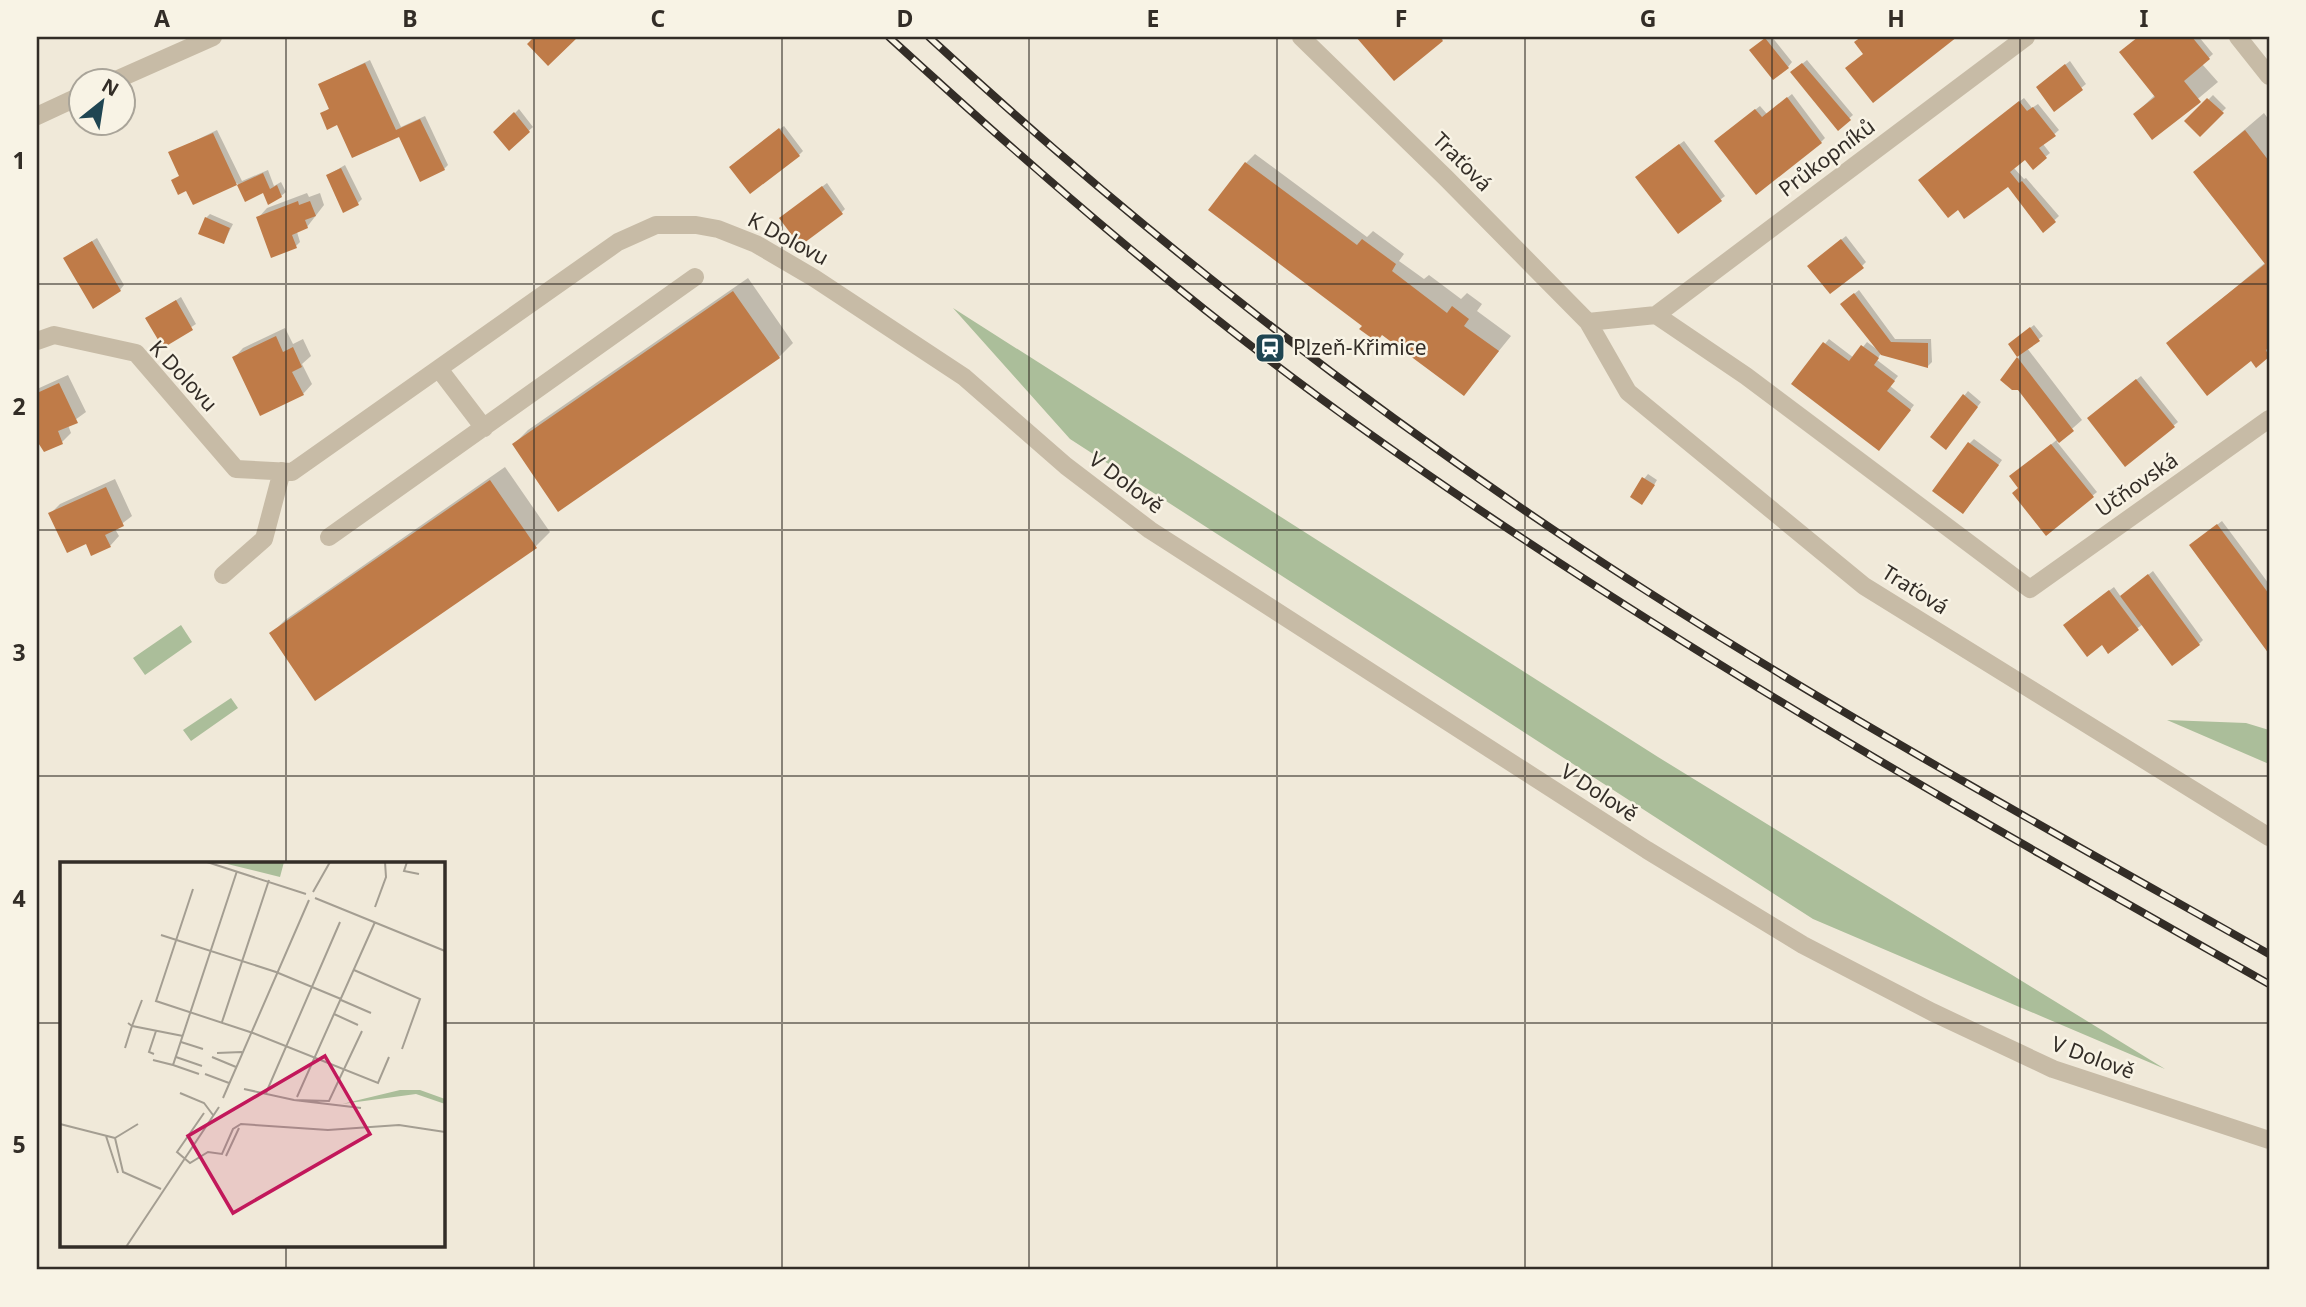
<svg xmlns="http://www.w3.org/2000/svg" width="2306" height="1307" font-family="'Noto Sans',sans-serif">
<rect width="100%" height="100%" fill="#f0e9d9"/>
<!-- green -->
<path fill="#abbe9a" d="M953 308 1658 757 2165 1069 1813 919 1070 439Z
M181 625 192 642 145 675 133 658Z
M231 698 238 708 191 741 183 730Z
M2167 720 2246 723 2269 730V764Z"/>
<!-- shadow -->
<path fill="#0003" d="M1359 37H1446L1442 40Z
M1768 37H1772L1792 62 1788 67 1756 46Z
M1862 37H1954L1873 101 1865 54 1856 42Z
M2139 37H2199L2213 54 2202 64 2218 82 2152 137 2135 114 2155 95 2125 48Z
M370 60 401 127 425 116 448 165 444 169 400 134 338 123 322 114 331 107 320 84Z
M1807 60 1853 115 1838 128 1797 68Z
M2070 61 2086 84 2054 110 2042 83Z
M1792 94 1825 138 1821 142 1720 137 1760 106 1767 114Z
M2213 95 2226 108 2200 134 2187 121Z
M2024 98 2032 108 2038 104 2059 130 2043 144 2050 153 2033 167 2025 157 2013 167 2024 179 2026 178 2059 216 2044 230 2009 185 1958 208 1924 176Z
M519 109 533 127 509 148 496 132Z
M2264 113 2269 120V355L2257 365 2251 359 2168 344 2266 262 2195 172Z
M784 126 803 151 799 155 735 163Z
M217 130 242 181 268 170 274 186 281 182 286 192 281 196 263 191 246 200 237 183 194 203 187 188 174 180 181 175 170 153Z
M1684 141 1725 196 1678 232 1641 173Z
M1255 154 1367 237 1373 231 1404 254 1399 261 1424 279 1429 275 1461 299 1467 293 1482 304 1477 311 1511 336 1464 394 1382 334 1364 325 1246 163Z
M345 165 362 199 358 203 328 175Z
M827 183 845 209 841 213 786 214Z
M307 193 309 197 320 193 324 205 307 227 297 232 300 242 296 246 258 218 267 208Z
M210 214 233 224 224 242 206 218Z
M1846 236 1866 262 1862 266 1813 262Z
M97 238 124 285 120 290 65 258Z
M748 278 793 343 779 357 514 444 528 430Z
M1859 290 1895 339H1931L1932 362 1928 366 1881 353 1877 360 1898 376 1890 386 1914 405 1883 445 1793 383 1829 339 1854 358 1867 342 1878 350 1842 304Z
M181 297 196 324 164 345 148 318Z
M2034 325 2043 336 2027 348 2082 420 2057 442 2097 492 2046 533 2020 488 2016 472 2058 439 2018 388 2002 380 2019 357 2010 344Z
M285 328 293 344 303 339 311 356 302 364 312 384 303 394 234 358 243 348Z
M68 375 86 412 68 425 71 433 62 442 37 439V389Z
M2141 376 2178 422 2173 426 2093 414Z
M1968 391 1981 402 1950 443 1964 396Z
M1974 439 2002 460 1967 508 1970 443Z
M505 467 550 532 536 546 271 634 285 620Z
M1648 474 1657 480 1646 498 1644 479Z
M115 479 132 516 115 529 119 536 110 546 87 541 50 514 60 504Z
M2222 521 2269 584V651L2191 545Z
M2153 571 2203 640 2199 644 2143 624 2108 651 2102 643 2069 621 2114 587 2121 597Z"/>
<!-- building -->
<path fill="#bf7b48" d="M534 37H578L548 66 527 44Z
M1356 37H1440L1443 41 1394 81Z
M1861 37 1884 38 1957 37 1873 103 1845 68 1863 54 1854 42Z
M2138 37H2192L2210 59 2184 81 2201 102 2152 140 2133 114 2155 97 2119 52Z
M1765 38 1789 68 1773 80 1749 50Z
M365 63 396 130 420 119 445 170 420 182 399 137 352 158 337 125 327 130 320 113 329 109 318 84Z
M1802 63 1851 120 1838 131 1790 72Z
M2065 64 2083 90 2054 112 2036 87Z
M1787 97 1822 143 1756 195 1714 141 1755 109 1762 117Z
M2207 98 2224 113 2200 137 2184 121Z
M2019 101 2027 111 2033 107 2056 136 2039 148 2047 158 2033 170 2025 160 2010 172 2019 183 2022 181 2056 222 2043 233 2008 187 1964 219 1958 210 1948 218 1918 180Z
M514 112 530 132 509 151 493 132Z
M779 128 800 156 750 194 729 167Z
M2245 130 2269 161V347L2266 350 2269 357 2256 368 2251 361 2207 396 2166 343 2265 264 2193 172Z
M213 133 237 185 193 205 186 191 178 195 171 180 179 176 168 152Z
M1679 144 1722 201 1678 234 1635 177Z
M1245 162 1357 245 1362 239 1396 264 1392 271 1447 313 1452 306 1469 319 1464 326 1499 351 1464 396 1382 335 1377 342 1359 329 1362 326 1208 210Z
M341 168 359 205 343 213 326 175Z
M263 173 270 189 277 185 282 197 268 205 263 193 245 202 237 185Z
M822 186 843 214 800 246 779 218Z
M298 201 299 205 310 201 316 216 305 220 308 228 292 235 297 248 271 258 256 217Z
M205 217 230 228 224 244 198 234Z
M1841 239 1864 268 1830 294 1807 266Z
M92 241 121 291 93 309 63 258Z
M733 291 780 358 558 512 512 444Z
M1854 293 1891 342 1928 343V368L1881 355 1840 304Z
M176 300 193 330 163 348 145 318Z
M2030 327 2040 341 2017 357 2074 431 2059 443 2018 390H2012L2000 380 2017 357 2008 344Z
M276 336 283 352 293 347 302 367 292 372 304 395 260 416 232 357Z
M1823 342 1849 361 1861 345 1879 358 1874 365 1895 381 1887 391 1911 410 1879 451 1791 384Z
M2136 379 2175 427 2125 467 2087 418Z
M59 383 78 423 58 431 63 444 44 452 37 441V393Z
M1963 394 1978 407 1946 450 1930 437Z
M1968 442 1999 465 1963 514 1932 491Z
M2051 444 2094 497 2046 536 2012 493 2018 488 2009 476Z
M1642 477 1655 485 1642 505 1630 497Z
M490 480 537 548 315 701 269 633Z
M106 487 124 526 105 535 111 547 91 556 86 544 67 553 48 513Z
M2217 524 2269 594V654L2189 545Z
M2148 574 2200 645 2172 666 2120 596Z
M2109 590 2139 630 2108 654 2102 645 2087 657 2063 625Z"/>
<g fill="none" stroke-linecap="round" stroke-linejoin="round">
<!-- minor -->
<path stroke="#c7bba6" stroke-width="18" d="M1301 37 1446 178 1588 322
M2238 37 2269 76
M1656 315 2026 37
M37 341 54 335 136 353 236 469 292 472 618 242 656 225H696L718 229 756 244 814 278 964 377 1066 466 1150 530 1647 850 1803 945 1932 1012 2053 1069 2269 1140
M439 369 484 428
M2269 419 2030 589 1746 376 1656 315 1588 322 1628 392 1864 586 2269 837
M329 537 695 277
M223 575 264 539 282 471"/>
<!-- tertiary -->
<path stroke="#c7bba6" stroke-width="18" d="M116 80 213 37
M37 116 80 96"/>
<!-- rail casing -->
<g stroke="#332d27" stroke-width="8">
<path id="rail" d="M889 37C1042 177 1200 314 1370 434 1657 638 1963 811 2269 984
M929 37C1131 224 1349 394 1579 547 1801 694 2037 823 2269 954"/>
</g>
<!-- rail -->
<use href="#rail" stroke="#f8f3e5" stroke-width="5" stroke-dasharray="16" stroke-linecap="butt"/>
</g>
<!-- grid -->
<path fill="none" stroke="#332d27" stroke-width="2" stroke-opacity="0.55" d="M286 37V864M534 37V1270M782 37V1270M1029 37V1270M1277 37V1270M1525 37V1270M1772 37V1270M2020 37V1270M37 284H2269M37 530H2269M37 776H2269M37 1023H61M443 1023H2269M286 1246V1270"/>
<!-- icons -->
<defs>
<g id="station-square" transform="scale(1.575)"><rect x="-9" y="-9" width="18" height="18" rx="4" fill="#1f4552" stroke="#f8f3e5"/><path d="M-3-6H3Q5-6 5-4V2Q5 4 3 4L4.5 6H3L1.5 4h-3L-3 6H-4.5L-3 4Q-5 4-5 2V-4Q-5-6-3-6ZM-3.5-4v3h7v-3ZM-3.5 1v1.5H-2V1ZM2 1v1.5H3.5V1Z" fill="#fff"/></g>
</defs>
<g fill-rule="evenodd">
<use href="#station-square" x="1270" y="348"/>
</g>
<g text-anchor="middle" stroke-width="5" stroke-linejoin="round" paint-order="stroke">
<!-- street labels -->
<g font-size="21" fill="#332d27" stroke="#f8f3e5">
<text transform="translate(1827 158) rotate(-37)" y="7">Průkopníků</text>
<text transform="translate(1462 162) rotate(45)" y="7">Traťová</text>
<text transform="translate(788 239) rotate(28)" y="7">K Dolovu</text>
<text transform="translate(183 376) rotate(47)" y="7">K Dolovu</text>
<text transform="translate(1126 483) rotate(37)" y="7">V Dolově</text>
<text transform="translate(2137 485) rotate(-35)" y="7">Učňovská</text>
<text transform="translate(1915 590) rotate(32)" y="7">Traťová</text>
<text transform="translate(1599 793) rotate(33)" y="7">V Dolově</text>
<text transform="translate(2093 1058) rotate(20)" y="7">V Dolově</text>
</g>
<!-- poi labels -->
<g font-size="21" fill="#332d27" stroke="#f8f3e5" text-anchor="start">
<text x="1293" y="355">Plzeň-Křimice</text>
</g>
</g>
<!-- overview -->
<g transform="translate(60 862)">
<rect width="385" height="385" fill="#f0e9d9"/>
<path d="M159 0H224L220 15ZM340 228H360L385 237V242L356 232 282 242Z" fill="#abbe9a"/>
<path fill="none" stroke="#a49e92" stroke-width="2" d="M147 0 246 32M347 0 344 9 359 12M133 27 96 139 193 171 318 221 329 195M253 30 270 0M255 36 385 89M315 45 326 15 325 0M101 73 216 110 281 137M294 108 360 137 342 187M281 138 311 151M274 152 298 163M162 160 209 18M68 161 72 164 82 138M121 180 143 187M65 186 72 164 123 174M157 191 182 190M94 192 89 190 96 169M116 195 142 204M152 195 176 205M93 198 113 203 177 9M113 203 139 212M145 212 169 221M184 227 234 238M120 231 144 241 153 253M206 231 280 60M237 235 315 60M163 236 249 38M301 246 234 238 269 239 302 169M144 251 117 290 130 301 148 290 162 292 173 267 181 262 268 268 339 263 385 270M0 262 55 276M46 274 58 311M55 276 63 310 101 327M55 276 78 262M166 294 179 266M66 385 159 245"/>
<path fill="#c2185b" fill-opacity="0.15" stroke="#c2185b" stroke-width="3.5" d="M265 194 310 272 173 351 128 274Z"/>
<rect width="385" height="385" fill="none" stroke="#332d27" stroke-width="3.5"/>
</g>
<!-- border -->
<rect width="2306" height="1307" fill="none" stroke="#f8f3e5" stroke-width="77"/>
<!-- north arrow -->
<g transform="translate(102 102) rotate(30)"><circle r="33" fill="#f8f3e5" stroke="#a9a499" stroke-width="2"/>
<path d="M0-5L12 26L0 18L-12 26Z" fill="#1f4552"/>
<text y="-10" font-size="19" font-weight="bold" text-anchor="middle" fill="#332d27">N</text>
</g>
<rect x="38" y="38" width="2230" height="1230" fill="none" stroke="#332d27" stroke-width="2.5"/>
<g font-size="23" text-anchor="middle" font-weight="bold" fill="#332d27">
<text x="162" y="27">A</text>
<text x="410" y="27">B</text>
<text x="658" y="27">C</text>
<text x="905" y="27">D</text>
<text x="1153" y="27">E</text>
<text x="1401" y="27">F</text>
<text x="1648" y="27">G</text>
<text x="1896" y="27">H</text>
<text x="2144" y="27">I</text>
<text x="19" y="169">1</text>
<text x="19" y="415">2</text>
<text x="19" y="661">3</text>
<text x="19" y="907">4</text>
<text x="19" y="1153">5</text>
</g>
</svg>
